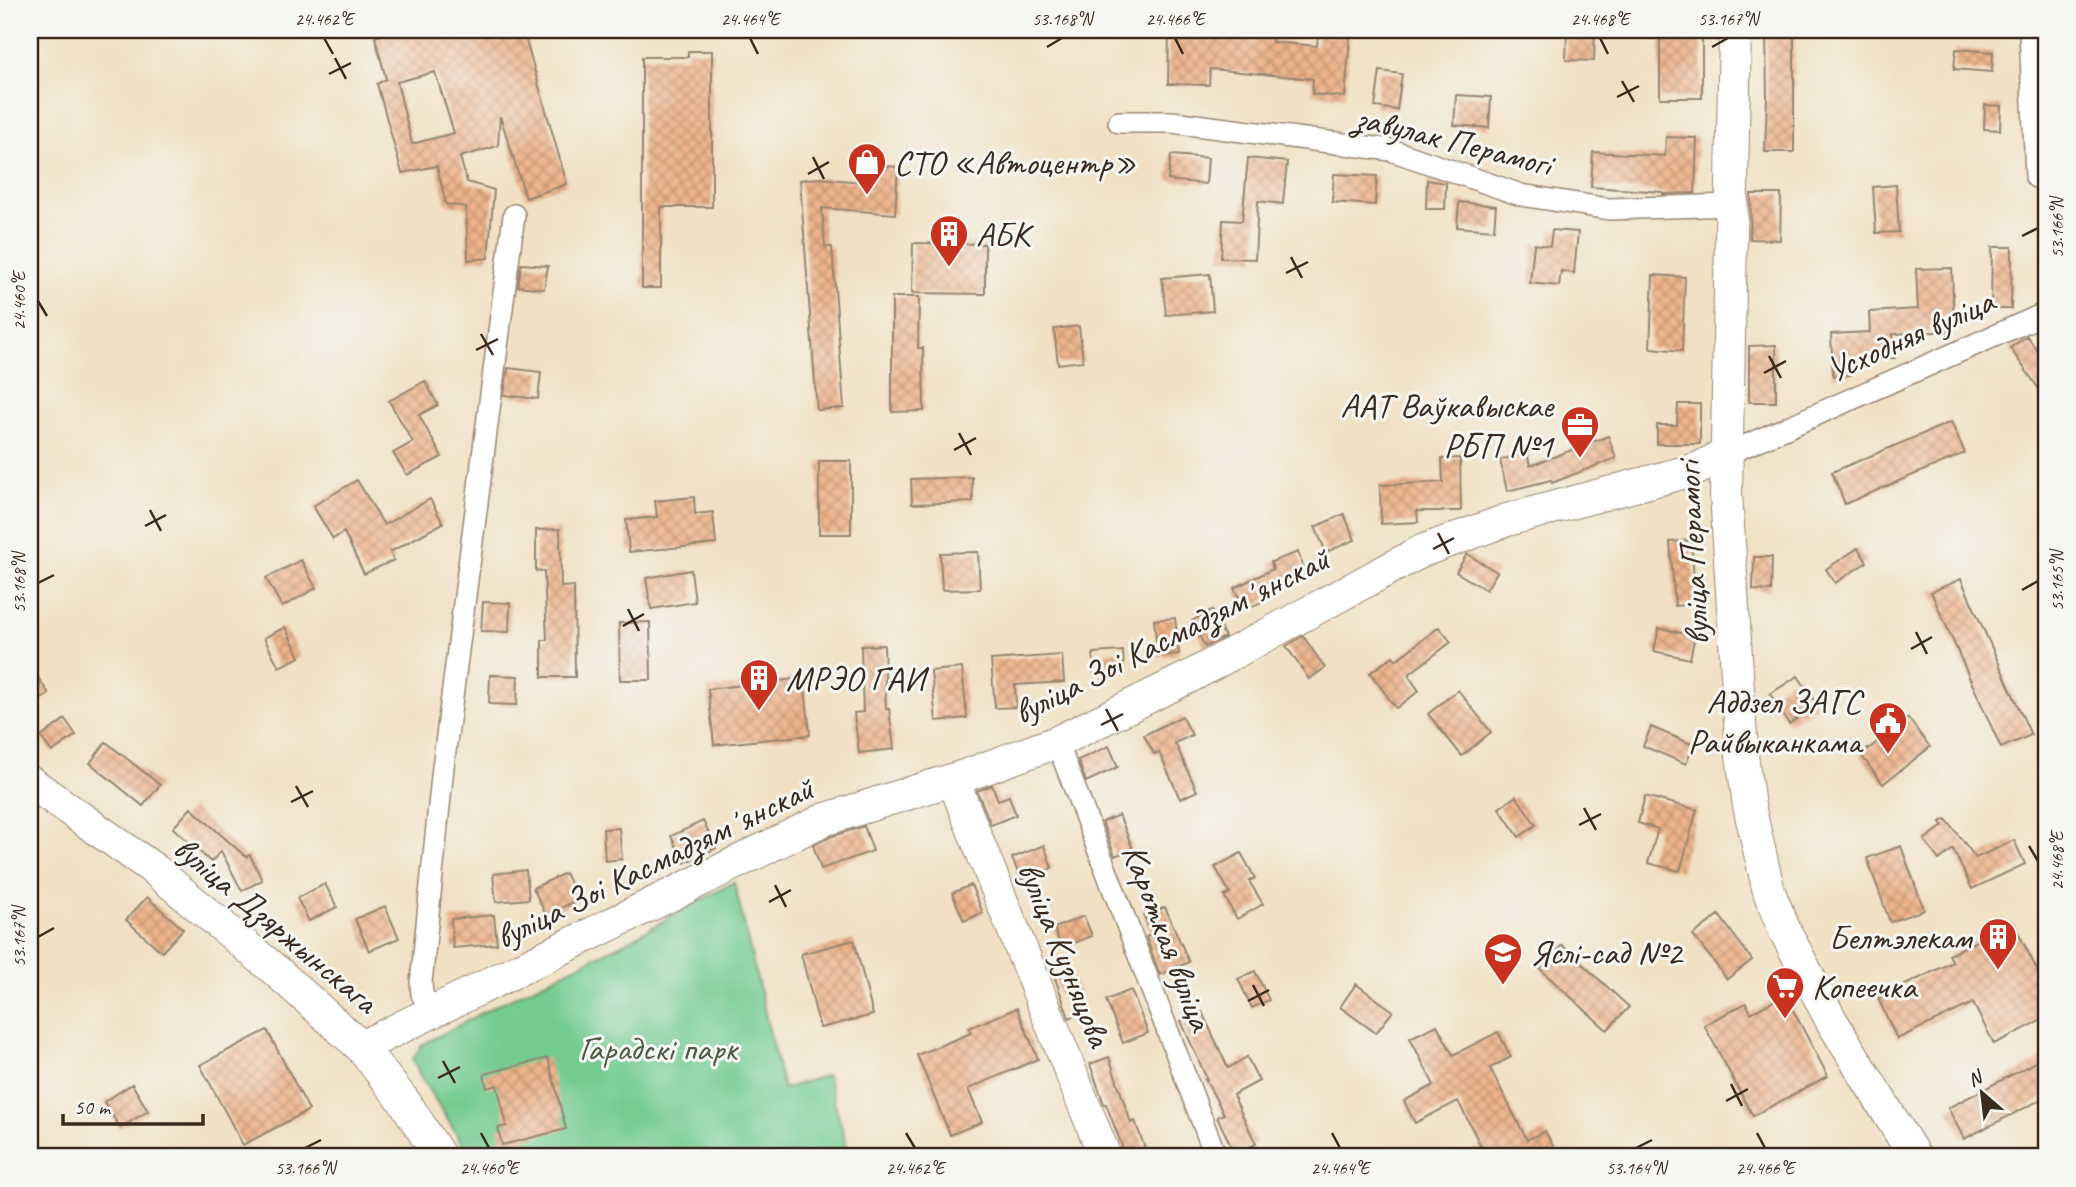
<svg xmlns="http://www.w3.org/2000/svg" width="2076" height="1187" font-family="Caveat,sans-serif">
<defs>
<pattern id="building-cross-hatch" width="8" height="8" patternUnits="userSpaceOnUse" patternTransform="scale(1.75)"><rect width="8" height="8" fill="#eeb48c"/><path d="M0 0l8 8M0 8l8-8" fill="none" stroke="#c29372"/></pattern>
</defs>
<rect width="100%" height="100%" fill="#f6f6f2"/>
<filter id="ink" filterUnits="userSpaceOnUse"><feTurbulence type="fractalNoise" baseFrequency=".0143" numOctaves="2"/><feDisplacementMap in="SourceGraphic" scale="14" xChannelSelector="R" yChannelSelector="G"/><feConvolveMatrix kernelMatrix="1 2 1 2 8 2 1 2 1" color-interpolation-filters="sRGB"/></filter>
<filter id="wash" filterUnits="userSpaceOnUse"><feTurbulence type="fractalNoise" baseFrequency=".00686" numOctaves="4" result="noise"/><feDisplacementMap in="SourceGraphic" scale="28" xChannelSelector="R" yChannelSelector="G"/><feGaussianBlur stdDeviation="1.57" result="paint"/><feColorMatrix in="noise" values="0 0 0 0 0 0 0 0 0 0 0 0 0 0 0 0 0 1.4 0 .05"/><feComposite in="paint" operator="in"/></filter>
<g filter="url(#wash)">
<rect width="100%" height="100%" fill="#f1e0c3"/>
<!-- green -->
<path fill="#73cb91" stroke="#577a58" stroke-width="2" d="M734 882 783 1089 827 1075 850 1157H471L420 1076 413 1059 422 1045 489 1009 620 945Z"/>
<g id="blocks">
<!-- building -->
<path fill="url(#building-cross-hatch)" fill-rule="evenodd" d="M395 30H523L567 184 526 198 500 116 498 146 460 157 467 182 494 190 488 258 468 260 466 207 446 204 437 166 402 173 377 84 386 79 375 37ZM435 72 454 133 412 144 397 82Z
M1169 30 1236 32 1238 30 1273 33 1272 42 1317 46 1318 35 1350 37 1345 97 1312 94 1313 79 1210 69 1209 85 1168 84Z
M1567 30H1595L1594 61 1566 60Z
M1660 30H1702V98H1660Z
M1766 34H1794V152H1765L1767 98Z
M1956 49 1993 52 1992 72 1954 69Z
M688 51H712V207H661V288H642V57H688Z
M1380 71 1402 74 1397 110 1375 107Z
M1456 95 1491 97 1489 128 1454 125Z
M1985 105 2001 106 2000 130 1984 129Z
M1666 137 1697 138 1695 193 1663 194V192L1591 187 1593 152 1665 156Z
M1171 155 1208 158 1206 184 1168 180Z
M1248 158 1287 162 1283 204 1258 201 1255 259 1221 258 1223 220 1242 221Z
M863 164 898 167 895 214 822 208 825 247H832L844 408 817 410 800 180 820 178 861 182Z
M1334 174 1377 176 1375 205 1332 202Z
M1427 180 1446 183 1445 209H1426Z
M1896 185 1899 232 1876 233 1873 187Z
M1751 194H1781L1780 240 1750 239Z
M1459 202 1496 206 1494 230 1457 227Z
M1552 230 1578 232 1574 273 1561 271 1559 286 1530 283 1534 244 1550 246Z
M913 243 985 244V294L912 293Z
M1992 247H2012L2011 309H1991Z
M521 264 548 266 544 289 518 286Z
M1952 268 1954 331 1893 334 1895 358 1850 360 1851 375 1833 376 1831 334 1870 332 1869 312 1918 309 1916 269Z
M1210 274 1213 311 1166 315 1162 278Z
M1653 275 1685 277 1682 351 1650 348Z
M892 297H919L918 348H923L924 411 892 412Z
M1079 326 1083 361 1058 364 1054 329Z
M2027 336 2046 363V399L2010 348Z
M1776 345V402H1749V346Z
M508 368 541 372 538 399 504 395Z
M425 381 438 405 419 415 442 457 407 475 393 453 413 442 389 401Z
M1678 404H1700V444H1657V425H1677Z
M1951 422 1965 453 1845 504 1832 472Z
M1608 436 1616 458 1552 483 1551 480 1507 491 1500 460 1527 453 1530 466Z
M1460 458 1461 511H1417L1418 522 1381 524 1380 485 1443 482 1442 459Z
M819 461H851V534H819Z
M972 477 973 502 912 504 911 479Z
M357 480 384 525 430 499 443 523 390 552 394 560 364 574 344 532 333 539 313 506Z
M694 497 695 514 713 512 716 544 629 552 626 520 657 517 655 501Z
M1344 514 1355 540 1326 552 1315 527Z
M560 529 561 587 574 586 575 677H542V640H547L544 571H536V530Z
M1691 540 1696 604 1675 606 1670 542Z
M1858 548 1867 562 1835 583 1826 569Z
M978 552 980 589 942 590 940 553Z
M1298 552 1307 578 1269 591 1272 597 1245 610 1234 588 1273 569 1271 562Z
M1467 554 1497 572 1486 590 1456 572Z
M1754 557H1772L1771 591 1753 590Z
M301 560 316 588 282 607 266 578Z
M691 570 695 602 651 609 646 578Z
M1961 579 2031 735 2001 748 1931 592Z
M483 602 510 603 509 632 481 631Z
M1212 610 1225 637 1205 647 1192 621Z
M1175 618 1179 654 1158 656 1154 620Z
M650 622 651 680H620L619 623Z
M285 627 300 657 279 667 264 638Z
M1439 627 1451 642 1408 675 1419 691 1396 708 1370 673 1393 656 1396 660Z
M1659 628 1695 636 1690 659 1654 651Z
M1303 636 1325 668 1309 679 1286 646Z
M884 645 886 709H889L894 749 859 753 854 713 863 712 861 646Z
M1123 651 1124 672 1094 674 1093 653Z
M1062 655 1064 682 1015 685 1016 707 995 708 991 660Z
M30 665 49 694 30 706Z
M962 668 967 718 936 721 931 671Z
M490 675 518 676 517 705 489 704Z
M1798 676 1817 705 1789 724 1770 694Z
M804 678 810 735 714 745 708 689Z
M1458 690 1491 732 1462 756 1428 714Z
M1182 716 1192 735 1175 743 1197 791 1180 799 1159 752 1154 754 1144 735Z
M1908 718 1930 747 1883 784 1861 755Z
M65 719 76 735 52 752 41 737Z
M1651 727 1694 745 1686 764 1643 746Z
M106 742 160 785 143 806 90 763Z
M1109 746 1118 767 1086 782 1078 760Z
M992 785 998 800 1009 796 1016 815 991 825 977 791Z
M1516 796 1536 825 1519 837 1499 808Z
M1645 796 1697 810 1680 871 1648 863 1658 829 1638 823Z
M191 808 246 857 250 855 262 880 242 891 221 851 211 862 173 828Z
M1119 815 1133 849 1115 856 1102 822Z
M1946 819 1976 858 2014 840 2025 864 1972 889 1953 849 1939 860 1924 840 1943 826 1941 822Z
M703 821 716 848 684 863 671 836Z
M864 826 873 851 821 869 813 845 830 837Z
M619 828 622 859 605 861 603 829Z
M1044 845 1052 868 1021 880 1012 858Z
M1901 846 1924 910 1890 922 1867 858Z
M1241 853 1255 878 1249 881 1263 904 1237 919 1224 896 1230 893 1215 867Z
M526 870 529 899 496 902 493 874Z
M565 873 578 900 546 915 533 888Z
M325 884 337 907 309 921 297 898Z
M971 885 983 913 964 921 952 893Z
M147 897 183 929 162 952 126 920Z
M385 906 399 938 369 951 355 919Z
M1165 907 1189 962 1160 975 1146 937 1152 934 1144 916Z
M494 915 497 944 453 948 451 919Z
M1719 915 1752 960 1727 979 1693 935Z
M1084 916 1092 936 1061 948 1054 928Z
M2013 922 2046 988V1018L1994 1044 1973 1003 1897 1039 1878 998 1953 962 1949 955Z
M854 940 873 1015 820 1028 801 954Z
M1562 945 1629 1007 1607 1030 1540 969Z
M1255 971 1269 1000 1252 1008 1238 979Z
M1071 972 1085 1012 1069 1018 1055 978Z
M1356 984 1393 1011 1376 1033 1340 1007Z
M1131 990 1148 1033 1123 1043 1106 1000Z
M1785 995 1828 1076 1753 1116 1704 1025 1746 1003 1751 1013Z
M1017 1008 1038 1059 968 1089 982 1122 950 1135 917 1055 971 1033 969 1028Z
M1202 1012 1228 1068 1247 1057 1259 1081 1233 1095 1256 1144 1235 1154 1217 1117 1224 1114 1205 1079H1207L1181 1021Z
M1437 1025 1453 1055 1498 1032 1511 1057 1490 1068 1527 1140 1545 1131 1559 1157H1459L1481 1146 1458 1101 1415 1123 1404 1101 1434 1085 1410 1038Z
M267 1030 309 1110 243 1145 200 1065Z
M1109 1057 1131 1123 1135 1121 1148 1157H1126L1106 1104H1104L1090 1064Z
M2046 1057V1097L1964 1139 1948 1108Z
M548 1058 566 1129 502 1145 498 1128 507 1126 497 1085 487 1088 484 1074Z
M132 1084 148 1111 120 1128 104 1102Z"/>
</g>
</g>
<g filter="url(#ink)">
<use href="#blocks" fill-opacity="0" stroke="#968570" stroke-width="2"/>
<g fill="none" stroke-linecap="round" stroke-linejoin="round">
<!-- street casing -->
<g stroke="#968570" stroke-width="24">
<path id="street" d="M2030 30 2036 177
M1119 122H1172L1391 150 1521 195 1609 209 1731 205
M1725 455 2046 313
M1057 742 1216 1157
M432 1013 422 994 421 983 443 767 514 215"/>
</g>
<!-- secondary casing -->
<g stroke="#968570" stroke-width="34">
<path id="secondary" d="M1735 30 1726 493 1742 755 1749 806 1769 892 1785 931 1831 1020 1915 1157
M953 780 1105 1157
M30 782 155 870 275 970 361 1047 406 1104 440 1157
M361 1047 823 820 964 776 1057 742 1189 677 1422 551 1507 520 1697 469 1725 455"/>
</g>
<!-- street -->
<use href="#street" stroke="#fff" stroke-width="21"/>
<!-- secondary -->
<use href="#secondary" stroke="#fff" stroke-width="32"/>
</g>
</g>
<!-- ticks -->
<path fill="none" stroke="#3b2a1e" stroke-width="2.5" d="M324 38 333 54M750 38 758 54M1175 38 1183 54M1600 38 1608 54M1047 47 1062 38M1712 47 1728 38M335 58 346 79M329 74 351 63M1622 81 1634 102M1617 97 1639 86M813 157 824 179M808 174 829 162M2022 236 2038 228M1291 257 1302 278M1286 273 1308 262M38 301 47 316M481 334 493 355M476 350 498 339M1769 356 1781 378M1764 373 1786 361M959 433 971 455M954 450 976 438M150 510 161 531M145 526 166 515M1438 533 1449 554M1433 549 1454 538M38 583 54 575M2022 590 2038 581M628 609 639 631M623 626 644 614M1916 632 1927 654M1911 649 1932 637M1106 709 1118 731M1101 725 1123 714M296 786 308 807M291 802 313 791M1584 808 1596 830M1579 825 1601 814M2029 846 2038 861M775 885 786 907M769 902 791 890M38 937 54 928M1253 985 1264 1006M1248 1001 1269 990M443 1061 455 1083M438 1078 460 1067M1731 1084 1742 1106M1726 1101 1748 1089M481 1133 489 1148M906 1133 915 1148M1332 1133 1340 1148M1757 1133 1765 1148M305 1148 321 1140M1636 1148 1652 1140"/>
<!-- icons -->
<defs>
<g id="shop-pin" transform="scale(2.0125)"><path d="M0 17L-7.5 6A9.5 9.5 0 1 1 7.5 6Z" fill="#c8321e" stroke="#f6f6f2"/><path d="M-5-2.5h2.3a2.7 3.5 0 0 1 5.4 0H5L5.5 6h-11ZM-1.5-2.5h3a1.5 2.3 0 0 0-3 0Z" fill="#fff"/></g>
<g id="building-pin" transform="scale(2.0125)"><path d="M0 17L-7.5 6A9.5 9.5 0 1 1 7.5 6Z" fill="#c8321e" stroke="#f6f6f2"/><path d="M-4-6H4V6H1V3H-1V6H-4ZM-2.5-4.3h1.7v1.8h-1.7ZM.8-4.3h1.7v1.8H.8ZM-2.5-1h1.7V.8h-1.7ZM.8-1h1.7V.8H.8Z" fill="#fff"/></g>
<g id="office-pin" transform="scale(2.0125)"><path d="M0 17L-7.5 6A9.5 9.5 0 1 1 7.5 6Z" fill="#c8321e" stroke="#f6f6f2"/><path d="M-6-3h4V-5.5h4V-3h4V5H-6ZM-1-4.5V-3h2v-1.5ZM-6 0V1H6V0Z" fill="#fff"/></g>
<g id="civic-pin" transform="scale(2.0125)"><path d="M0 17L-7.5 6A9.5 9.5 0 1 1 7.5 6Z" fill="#c8321e" stroke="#f6f6f2"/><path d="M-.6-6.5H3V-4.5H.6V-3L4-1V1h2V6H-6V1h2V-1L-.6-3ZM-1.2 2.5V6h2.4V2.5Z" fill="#fff"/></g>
<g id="school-pin" transform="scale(2.0125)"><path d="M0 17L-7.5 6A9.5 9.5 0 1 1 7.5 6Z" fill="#c8321e" stroke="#f6f6f2"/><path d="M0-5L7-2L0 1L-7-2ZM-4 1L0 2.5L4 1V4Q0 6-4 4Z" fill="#fff"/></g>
<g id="supermarket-pin" transform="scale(2.0125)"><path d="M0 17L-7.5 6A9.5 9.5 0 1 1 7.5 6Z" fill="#c8321e" stroke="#f6f6f2"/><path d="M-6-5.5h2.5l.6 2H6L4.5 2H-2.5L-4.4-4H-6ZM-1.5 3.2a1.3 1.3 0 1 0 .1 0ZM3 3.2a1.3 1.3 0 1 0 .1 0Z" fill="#fff"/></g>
</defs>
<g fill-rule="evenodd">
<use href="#shop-pin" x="867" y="162"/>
<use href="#building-pin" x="949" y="234"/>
<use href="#office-pin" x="1580" y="425"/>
<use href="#building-pin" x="759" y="678"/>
<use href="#civic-pin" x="1888" y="721"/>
<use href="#building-pin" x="1998" y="937"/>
<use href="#school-pin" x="1503" y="952"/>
<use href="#supermarket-pin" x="1785" y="986"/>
</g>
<g text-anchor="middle" stroke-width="6" stroke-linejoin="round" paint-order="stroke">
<!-- street labels -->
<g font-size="35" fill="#3b2a1e" stroke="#f6f6f2">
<text transform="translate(1454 140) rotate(14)" y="12">завулак Перамогі</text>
<text transform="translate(1910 335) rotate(-24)" y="12">Усходняя вуліца</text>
<text transform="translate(1692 553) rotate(-93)" y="12">вуліца Перамогі</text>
<text transform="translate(1171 635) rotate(-27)" y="12">вуліца Зоі Касмадзямʼянскай</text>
<text transform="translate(654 862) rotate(-26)" y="12">вуліца Зоі Касмадзямʼянскай</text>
<text transform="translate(276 924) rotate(40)" y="12">вуліца Дзяржынскага</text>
<text transform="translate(1168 937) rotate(69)" y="12">Кароткая вуліца</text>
<text transform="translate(1065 954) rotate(68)" y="12">вуліца Кузняцова</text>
</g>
<!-- poi labels -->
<g font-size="35" fill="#3b2a1e" stroke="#f6f6f2" text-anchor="start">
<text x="894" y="174">СТО «Автоцентр»</text>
<text x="976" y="246">АБК</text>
<text x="1553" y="417" text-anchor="end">ААТ Ваўкавыскае<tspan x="1553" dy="40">РБП №1</tspan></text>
<text x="786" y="690">МРЭО ГАИ</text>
<text x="1861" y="713" text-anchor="end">Аддзел ЗАГС<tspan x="1861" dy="40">Райвыканкама</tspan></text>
<text x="1971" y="949" text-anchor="end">Белтэлекам</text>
<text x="1530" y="964">Яслі-сад №2</text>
<text x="1812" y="998">Копеечка</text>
</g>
<!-- park labels -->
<g font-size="35" fill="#4c5a40" stroke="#f6f6f2">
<text x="658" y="1060">Гарадскі парк</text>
</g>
</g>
<!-- margin -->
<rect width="2076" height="1187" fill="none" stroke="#f6f6f2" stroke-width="77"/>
<!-- north arrow -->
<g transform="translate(1982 1093) rotate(332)" stroke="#f6f6f2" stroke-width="5" paint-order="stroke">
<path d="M0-5L12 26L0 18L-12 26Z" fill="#3b2a1e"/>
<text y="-10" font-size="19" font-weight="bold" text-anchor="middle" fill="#3b2a1e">N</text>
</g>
<!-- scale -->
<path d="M63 1114v10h140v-10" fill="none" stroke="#3b2a1e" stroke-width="3.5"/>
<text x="74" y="1114" font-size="21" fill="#3b2a1e" stroke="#f6f6f2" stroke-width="5" paint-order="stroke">50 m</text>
<rect x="38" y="38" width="2000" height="1110" fill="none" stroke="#3b2a1e" stroke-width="2.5"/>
<g font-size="18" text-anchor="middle" fill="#3b2a1e">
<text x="324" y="25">24.462°E</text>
<text x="750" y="25">24.464°E</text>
<text x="1062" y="25">53.168°N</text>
<text x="1175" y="25">24.466°E</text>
<text x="1600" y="25">24.468°E</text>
<text x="1728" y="25">53.167°N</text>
<text transform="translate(2057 228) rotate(-90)" y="6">53.166°N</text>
<text transform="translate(19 301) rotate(-90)" y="6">24.460°E</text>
<text transform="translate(2057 581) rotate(-90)" y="6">53.165°N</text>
<text transform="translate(19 583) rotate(-90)" y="6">53.168°N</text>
<text transform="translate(2057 861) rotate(-90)" y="6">24.468°E</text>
<text transform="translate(19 937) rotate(-90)" y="6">53.167°N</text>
<text x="305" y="1174">53.166°N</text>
<text x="489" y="1174">24.460°E</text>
<text x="915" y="1174">24.462°E</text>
<text x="1340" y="1174">24.464°E</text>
<text x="1636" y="1174">53.164°N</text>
<text x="1765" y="1174">24.466°E</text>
</g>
</svg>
